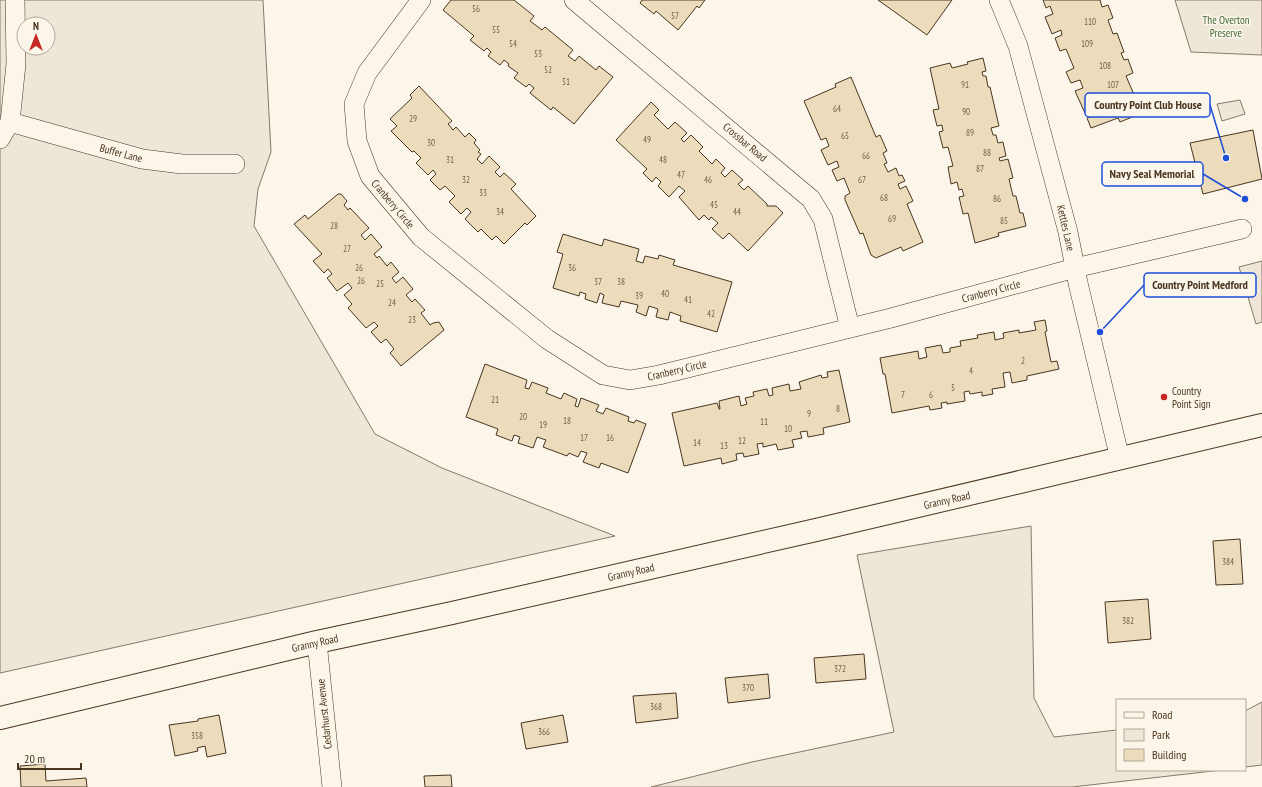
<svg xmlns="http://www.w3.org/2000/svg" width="1262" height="787" font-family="'PT Sans Narrow',sans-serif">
<rect width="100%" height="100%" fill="#fbf6e9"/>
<!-- green -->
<path fill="#ede6d9" stroke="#887966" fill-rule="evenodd" d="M0 0H263L271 152 258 189 254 226 375 434 442 468 615 536 0 673ZM24 24H48V48H24Z
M1175 0H1262V55L1191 52Z
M1240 100 1245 114 1222 121 1217 104Z
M1262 261V322L1256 324 1239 267Z
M1031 526 1034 698 1054 737 1117 730V770H1222L1072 787H651L752 762 894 732 857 555Z
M1262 702V765L1245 767V711Z"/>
<!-- building -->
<path fill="#ecdcbc" stroke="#4a3520" d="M451 0H514L534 16 530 21 542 30 545 27 573 50 568 56 575 61 579 56 596 70 599 66 613 77 574 124 553 107 551 110 530 93 534 88 529 84 526 87 514 78 518 73 508 66 509 64 504 60 500 65 488 56 491 52 487 48 484 51 470 40 474 36 443 10Z
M642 0H705L699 8 697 6 678 30 656 11 654 14 640 3Z
M878 0H952L927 35Z
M1043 0H1100L1102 7 1108 5 1113 18 1108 20 1113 34 1117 33 1124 52 1121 53 1124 60 1128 59 1133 73 1126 76 1142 113 1120 122 1118 118 1091 128 1087 118 1090 117 1088 112 1085 113 1075 91 1083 88 1080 80 1071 83 1066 72 1074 68 1066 49 1060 51 1055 38 1062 35 1061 30 1052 34 1045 17 1053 14 1050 6 1046 8Z
M983 58 986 71 982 72 983 76H986L988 87H990L999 126 991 128 993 135H996L998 143 1003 142 1006 156 999 158 1000 161 1008 159 1013 178 1009 179 1013 196H1016L1020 213H1023L1026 226 998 233 999 236 975 243 968 213 963 214 959 197 964 196 962 189 959 190 957 182 951 184 948 167 953 166 948 147 943 148 939 132 943 131 942 125 937 126 933 110 939 109 930 68 950 63 952 68 968 64 967 62Z
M851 77 876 137 880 135 887 151 883 153 887 163 884 164 888 172 896 168 899 176 902 175 905 181 898 184 900 189 906 186 913 201 907 204 923 242 903 251 901 247 876 258 871 255 863 233 860 234 845 200V196L850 193 844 178 837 181 832 170 839 167 837 161 828 165 821 150 829 146 826 138 821 140 804 101 836 87 835 84Z
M419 86 452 121 448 124 453 130 456 127 465 137 469 133 476 140 474 143 480 150 478 152 481 154 477 159 482 164 489 156 500 167 495 172 500 177 504 173 516 184 511 189 536 216 527 225 525 223 504 244 496 236 492 240 481 229 478 232 465 219 471 212 467 208 461 214 449 202 455 196 445 186 440 190 430 180 436 174 433 170 428 175 416 163 421 158 414 151 412 152 391 131 397 126 390 119 412 98 410 95Z
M651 102 659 110 654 115 668 129 675 122 687 133 681 139 684 142 691 135 703 147 699 151 712 164 716 159 725 168 721 173 725 177 732 170 743 180 738 184 744 190 748 186 767 204V206H776L783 213 748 251 729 233 723 239 712 229 718 223 711 217 709 220 704 215 699 220 679 197 685 191 679 186 669 197 658 186 661 182 656 177 652 182 643 173 647 169 616 140Z
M1253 130 1262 179 1203 194 1190 143Z
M338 194H341L347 201 344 205 348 210 350 208 369 228 361 235 365 240 371 234 382 247 374 254 377 258 379 256 387 266 391 262 399 272 392 278 396 283 403 277 413 289 406 295 412 302 415 299 425 310 421 313 430 325 433 323 439 322 444 330 401 366 390 353 394 349 386 339 381 343 371 332 378 326 374 322 366 328 348 308 352 304 344 295 352 288 348 283 337 291 327 278 332 274 328 269 324 273 313 261 322 254 294 224 305 215 308 219Z
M563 234 602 246 604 239 639 249 636 261 643 263 645 256 658 259 659 255 675 260 673 265 732 282 717 332 680 321 681 316 670 312 668 320 656 317 658 309 649 306 646 316 636 312 638 305 621 301 619 307 602 303 604 295 600 293 597 303 585 299 586 294 580 292 579 296 553 288 563 254 557 252Z
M1045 320 1047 331 1045 332 1051 362 1057 361 1059 369 1027 376V380L1012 383 1010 372 1003 373 1005 387 992 389 993 394 982 396V392L970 394 969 391 964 392 965 401 947 404V402L941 403 942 408 930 410 929 406 892 413 885 374H883L880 358 918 351 919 359 927 357 925 348 941 345 943 353 950 352V348L961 346 960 341 978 338 977 335 994 332 995 340 1004 338 1003 333 1019 330V333L1036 330 1034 322Z
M485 364 527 380 525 388 529 389 532 382 548 388 546 393 561 399 564 393 577 399 575 406 578 407 581 398 599 405 596 411 603 414 606 408 629 417 628 421 634 423 636 420 646 424 628 473 601 463 599 468 583 462 587 453 581 451 578 457 569 453 567 456 543 447 546 440 537 437 533 448 518 443 520 437 514 435 512 441 496 435 498 429 466 417Z
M839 370 850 422 823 428 824 434 808 437 807 431 800 432 802 438 792 440 794 447 778 450 776 444 763 447V443L757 444 759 454 744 457 743 453 736 454 737 460 722 464 721 458 684 466 672 413 717 403 719 409H720L719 401 739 396 741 406 747 404 745 398 754 396 753 392 767 389 769 396 773 395 772 388 789 384 790 391 801 389 799 382 821 375 822 378 828 377 827 372Z
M1240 539 1243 584 1216 585 1213 541Z
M1148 599 1151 639 1108 643 1105 602Z
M864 654 866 679 816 683 814 658Z
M768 674 770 698 728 703 725 678Z
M676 693 678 718 636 723 633 696Z
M219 715 226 753 207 757 205 746 197 748 198 751 175 756 169 725 198 721V719Z
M563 715 568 742 526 749 521 723Z
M45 764 46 781 86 778 87 787H21L20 766Z
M451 775 452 787H425L424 776Z"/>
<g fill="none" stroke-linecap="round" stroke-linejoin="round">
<!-- street casing -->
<g stroke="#4a3520" stroke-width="20">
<path id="street" d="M421 0 367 73 354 104 357 141 370 176 421 237 547 339 603 375 630 380 659 375 891 318 1075 268 1242 229
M574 0 811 199 823 219 850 328
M999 0 1018 46 1068 232 1078 283 1120 459
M10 122 142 159 182 164H235
M0 139 10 122 16 64 15 0
M317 642 332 787"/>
</g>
<!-- secondary casing -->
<g stroke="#4a3520" stroke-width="24">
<path id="secondary" d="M0 718 317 642 452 613 816 530 1262 425"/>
</g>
<!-- street -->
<use href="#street" stroke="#fbf6e9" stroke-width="19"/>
<!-- secondary -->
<use href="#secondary" stroke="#fbf6e9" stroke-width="22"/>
</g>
<!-- markers -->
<circle fill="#c62828" stroke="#fbf6e9" stroke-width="1.5" cx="1164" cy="397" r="4"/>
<g text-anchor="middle" stroke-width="3" stroke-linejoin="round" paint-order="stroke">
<!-- number labels -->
<g font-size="9" fill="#725f47">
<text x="476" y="12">56</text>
<text x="675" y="19">57</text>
<text x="1090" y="25">110</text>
<text x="496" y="33">55</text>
<text x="513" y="47">54</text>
<text x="1087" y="47">109</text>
<text x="538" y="57">53</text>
<text x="1105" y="69">108</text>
<text x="548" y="73">52</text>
<text x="566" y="85">51</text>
<text x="965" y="88">91</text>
<text x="1113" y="88">107</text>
<text x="837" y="112">64</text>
<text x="966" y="115">90</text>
<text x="413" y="122">29</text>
<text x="970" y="136">89</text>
<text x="845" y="139">65</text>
<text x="647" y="143">49</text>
<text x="431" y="146">30</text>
<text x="987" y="156">88</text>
<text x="866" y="159">66</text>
<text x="450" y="163">31</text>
<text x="663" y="163">48</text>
<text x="980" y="172">87</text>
<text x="681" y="178">47</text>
<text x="466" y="183">32</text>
<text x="708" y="183">46</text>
<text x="862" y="183">67</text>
<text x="483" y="196">33</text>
<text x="884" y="201">68</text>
<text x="997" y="202">86</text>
<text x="714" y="208">45</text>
<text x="500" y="215">34</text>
<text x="737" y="215">44</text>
<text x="892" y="222">69</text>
<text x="1004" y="224">85</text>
<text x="334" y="229">28</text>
<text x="347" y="252">27</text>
<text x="359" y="271">26</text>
<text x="572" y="271">36</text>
<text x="361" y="284">26</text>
<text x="598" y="285">37</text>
<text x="621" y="285">38</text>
<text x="380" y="287">25</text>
<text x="665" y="297">40</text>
<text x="639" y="299">39</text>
<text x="688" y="303">41</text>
<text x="392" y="306">24</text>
<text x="711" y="317">42</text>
<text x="412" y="323">23</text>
<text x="1023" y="364">2</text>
<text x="971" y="374">4</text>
<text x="953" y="391">5</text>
<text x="903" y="398">7</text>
<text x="931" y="398">6</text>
<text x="495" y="403">21</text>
<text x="838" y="412">8</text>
<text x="809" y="417">9</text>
<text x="523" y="420">20</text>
<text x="567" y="424">18</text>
<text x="764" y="425">11</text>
<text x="543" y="428">19</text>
<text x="788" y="432">10</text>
<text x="584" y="441">17</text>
<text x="610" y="441">16</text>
<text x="742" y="444">12</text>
<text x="697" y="446">14</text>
<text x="724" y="449">13</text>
<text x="1228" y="565">384</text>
<text x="1128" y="624">382</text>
<text x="840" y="672">372</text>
<text x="748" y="691">370</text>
<text x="656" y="710">368</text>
<text x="544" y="735">366</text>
<text x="197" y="739">358</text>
</g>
<!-- park labels -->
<g font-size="11" fill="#436837" stroke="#fbf6e9">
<text x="1226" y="24">The Overton<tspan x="1226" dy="13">Preserve</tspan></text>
</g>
<!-- street labels -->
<g font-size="11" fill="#4a3520" stroke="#fbf6e9">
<text transform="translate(745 142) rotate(40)" y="4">Crossbar Road</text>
<text transform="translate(121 153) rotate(15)" y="4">Buffer Lane</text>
<text transform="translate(393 204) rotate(50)" y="4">Cranberry Circle</text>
<text transform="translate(1066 228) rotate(77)" y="4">Kettles Lane</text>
<text transform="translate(991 291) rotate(-15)" y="4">Cranberry Circle</text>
<text transform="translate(677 370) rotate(-13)" y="4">Cranberry Circle</text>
<text transform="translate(947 500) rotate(-13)" y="4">Granny Road</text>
<text transform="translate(631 572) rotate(-13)" y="4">Granny Road</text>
<text transform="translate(315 643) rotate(-13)" y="4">Granny Road</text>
<text transform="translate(324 714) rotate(-96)" y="4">Cedarhurst Avenue</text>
</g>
<!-- poi labels -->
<g font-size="11" fill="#4a3520" stroke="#fbf6e9" text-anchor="start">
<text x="1172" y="395">Country<tspan x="1172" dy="13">Point Sign</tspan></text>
</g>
</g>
<!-- callouts -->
<path fill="none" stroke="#1d4ed8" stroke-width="1.5" d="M1226 158L1210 105M1245 199L1203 174M1100 332L1144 285"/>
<g fill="#1d4ed8" stroke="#fbf6e9" stroke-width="1.5">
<circle cx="1226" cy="158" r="4"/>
<circle cx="1245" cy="199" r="4"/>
<circle cx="1100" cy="332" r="4"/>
</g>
<g fill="#fbf6e9" stroke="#1d4ed8" stroke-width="1.5">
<rect x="1085" y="93" width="125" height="24" rx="4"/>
<rect x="1102" y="162" width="101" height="24" rx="4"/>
<rect x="1144" y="273" width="112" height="24" rx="4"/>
</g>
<g font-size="12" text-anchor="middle" font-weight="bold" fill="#4a3520">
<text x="1148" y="109">Country Point Club House</text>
<text x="1152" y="178">Navy Seal Memorial</text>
<text x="1200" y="289">Country Point Medford</text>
</g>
<!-- legend -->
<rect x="1116" y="699" width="130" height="72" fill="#fbf6e9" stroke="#b4a999"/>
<rect x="1124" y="712" width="20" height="6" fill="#fbf6e9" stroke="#b4a999"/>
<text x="1152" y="719" font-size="12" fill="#4a3520">Road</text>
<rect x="1124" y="729" width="20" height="12" fill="#ede6d9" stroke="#b4a999"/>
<text x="1152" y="739" font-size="12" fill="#4a3520">Park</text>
<rect x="1124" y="749" width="20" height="12" fill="#ecdcbc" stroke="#b4a999"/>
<text x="1152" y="759" font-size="12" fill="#4a3520">Building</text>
<!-- north arrow -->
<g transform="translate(36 36)"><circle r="19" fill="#fbf6e9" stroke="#b4a999"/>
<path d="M0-3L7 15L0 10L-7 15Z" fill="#c62828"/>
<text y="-6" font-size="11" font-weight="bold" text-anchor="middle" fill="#4a3520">N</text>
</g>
<!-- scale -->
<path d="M18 763v6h63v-6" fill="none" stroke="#4a3520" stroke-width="2"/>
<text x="24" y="763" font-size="12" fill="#4a3520" stroke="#fbf6e9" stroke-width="3" paint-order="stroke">20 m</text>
</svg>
